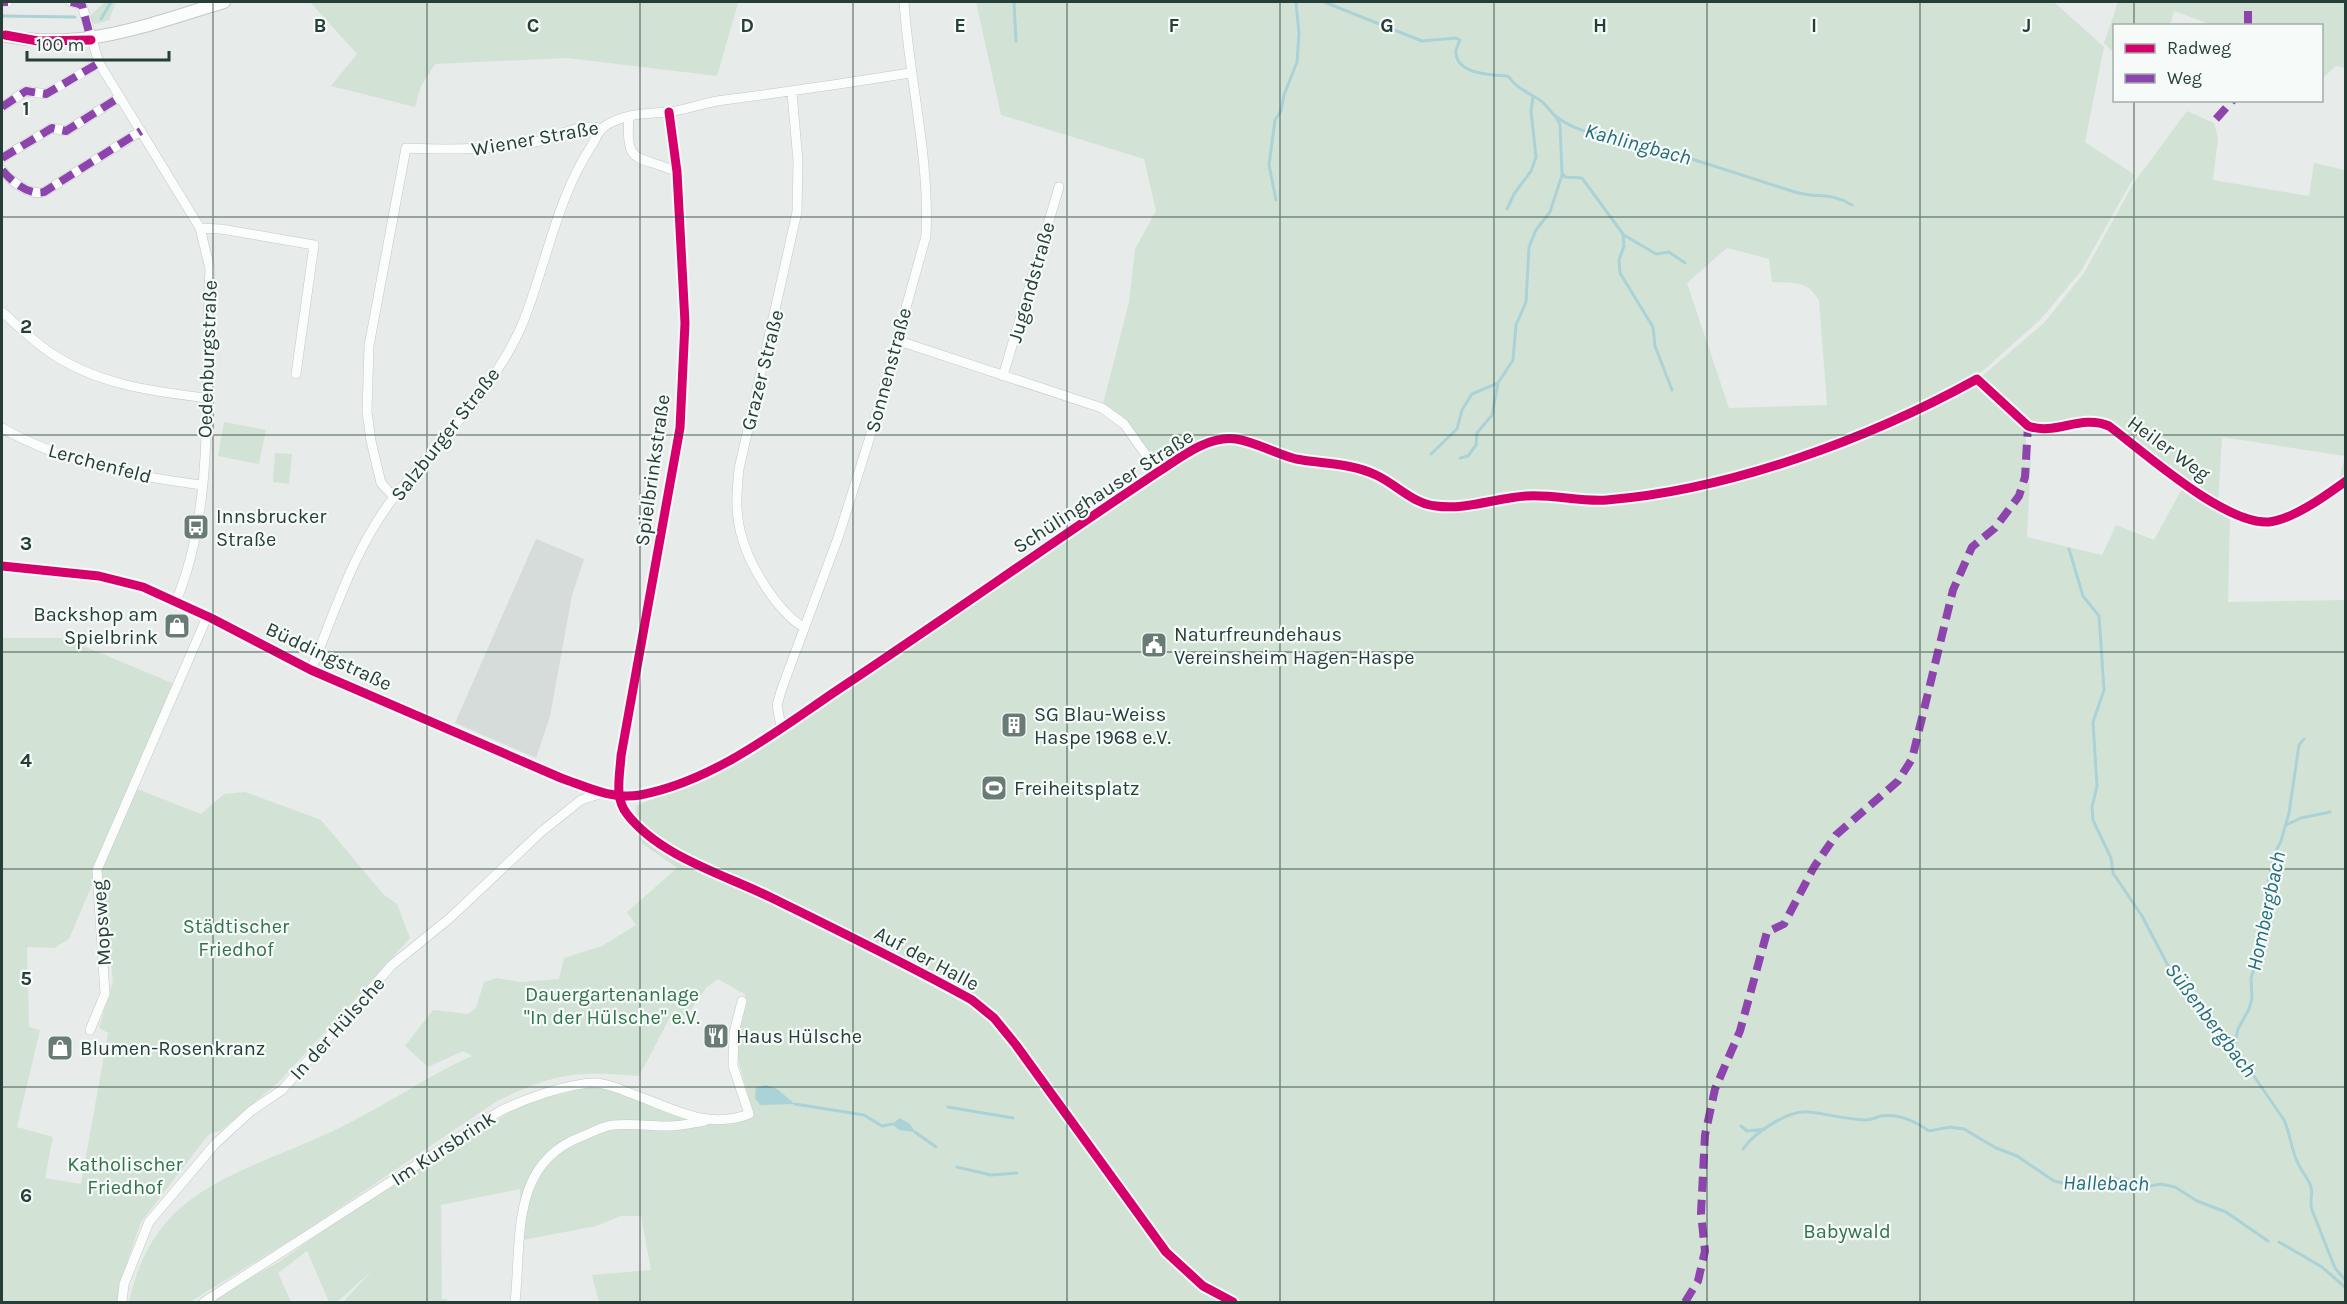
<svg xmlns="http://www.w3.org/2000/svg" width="2347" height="1304" font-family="Karla,sans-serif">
<rect width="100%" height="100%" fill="#e7ebe9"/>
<!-- built -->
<path fill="#d5dcd9" d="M536 539 584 559 572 595 550 716 536 758 455 723Z"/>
<!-- green -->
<path fill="#d2e3d6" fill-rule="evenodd" d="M105 2H116L109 20 95 24 90 21V16Z
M310 2H746L738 3 717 76 567 58 435 64 421 86 415 107 331 86 357 54Z
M976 2H2054L2104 47 2085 142 2135 175 2081 271 2040 320 1977 376 2026 426V463L2031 457 2027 537 2102 555 2116 525 2154 540 2184 485 2230 518 2228 602 2345 600V1302H599L592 1275 651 1270 641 1216H621L596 1226 523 1240 520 1189 441 1205 442 1299H447V1302H343L372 1271 337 1302H329L307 1251 278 1273 291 1302H207L279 1262 368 1198 525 1103 598 1085 703 1124 729 1125 741 1121 745 1086 738 1059 737 1037 746 995 718 979 706 988 686 1017 674 1010 639 1076C576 1071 555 1073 497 1101L308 1229 190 1302H129C154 1185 241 1175 335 1130 382 1108 425 1077 472 1056L463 1051 428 1067 405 1046 433 1010 468 1014 476 1008 484 982 497 978 521 982 559 979 564 958 602 946 636 925 627 912 677 868 643 844 631 823 637 817 636 806 745 760 1157 472 1124 424 1102 408 1129 302 1135 249 1156 211 1144 159 1001 115ZM1727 248 1769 259 1772 282C1794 283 1808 280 1819 301L1827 405 1729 408 1687 283Z
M2118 2H2345V68L2336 66 2322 79V26L2212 25 2174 11 2170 25 2114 26V53L2104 43Z
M2187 111 2214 123 2218 138 2213 180 2309 196 2314 163 2345 170 2346 479 2338 484 2345 456 2222 437 2218 503 2146 449 2097 418H2088L2059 425 2028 424 1980 378 2044 323 2084 273 2133 184Z
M224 422 266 430 259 464 218 456Z
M275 453 292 454 289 484 273 482Z
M2 638H64L177 685 69 939 54 948 27 947 29 1027 40 1030 17 1127 53 1137 45 1178 81 1184 108 1033 99 1028 113 981 100 872 137 789 201 814 224 794 245 792 321 820 383 894 397 904 410 938 280 1081 220 1131 209 1134 141 1222 122 1277 117 1302H2Z"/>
<!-- water -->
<path fill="#abd2d7" d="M766 1085 777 1089 795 1104 760 1105 755 1098 756 1087Z
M900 1118 910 1124 915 1132 899 1130 892 1124Z"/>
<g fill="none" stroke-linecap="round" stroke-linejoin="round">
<!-- stream -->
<path stroke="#abd2d7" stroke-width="3" d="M1014 2 1016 41
M1324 2 1422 41 1456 38 1460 40C1458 45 1455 49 1456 54 1459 75 1493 75 1508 76 1516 88 1529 93 1541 101 1547 105 1549 110 1554 115 1568 126 1588 135 1606 133 1669 151 1732 172 1795 192 1817 199 1829 191 1852 205
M2 16 75 17
M101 19 111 2
M1556 117 1560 125 1562 173 1565 177 1582 178 1623 234 1624 246 1619 260 1620 273 1653 327 1655 346 1672 390
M1276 200 1269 165 1275 120 1281 111 1284 95 1297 62 1299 34 1296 2
M1507 209 1514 194 1531 171 1536 157 1531 111 1533 97
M1624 235 1656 254 1669 252 1685 263
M1431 454 1457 429 1462 410 1472 394 1498 383
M1460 458 1468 456 1476 445 1477 433 1492 415 1498 383 1513 360 1516 325 1526 302 1529 247 1536 230 1550 212 1562 175
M2069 549 2083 596 2099 616 2104 690 2093 722 2097 786 2092 807 2093 820 2111 858 2113 873 2142 916 2173 975 2201 1010 2221 1028 2284 1120C2290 1133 2291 1148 2297 1161 2300 1170 2308 1177 2311 1187 2313 1195 2309 1202 2312 1210L2335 1268 2346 1281
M2286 825 2301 818 2330 812
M2234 1048 2238 1029 2249 1009 2252 998 2251 978 2262 947 2266 891 2274 855 2281 841 2289 813 2299 745 2304 739
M795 1104 864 1115 882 1126 892 1124
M948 1107 1013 1118
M1741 1126 1747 1131 1765 1129
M915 1132 936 1147
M1743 1149C1755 1132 1788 1110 1809 1112 1827 1114 1846 1119 1864 1120 1870 1121 1876 1117 1881 1116 1899 1113 1915 1121 1929 1131L1950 1127 1964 1129 1996 1148 2017 1156 2054 1181 2071 1185 2114 1178 2145 1187 2161 1184 2175 1187 2197 1201 2226 1212 2268 1241
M957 1167 991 1175 1017 1173
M2279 1242 2322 1267 2346 1288"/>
<!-- minor casing -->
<g stroke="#c4c8c6" stroke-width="10">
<path id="minor" d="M3 2H8
M71 2 82 5 99 63 200 228 210 269C204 373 217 505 176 601
M792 93 798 161 797 212 739 469C737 489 735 510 740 530 747 562 775 609 803 627
M2 107 26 91 46 94 99 63
M669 112 677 172 685 323 680 428 621 756C620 775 614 798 627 814 660 857 726 875 772 898 839 931 907 964 972 1000L994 1018 1016 1045 1166 1252 1203 1286 1233 1302
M629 116C625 167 637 154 677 172
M2 158 52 128 66 131 120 97
M2 170C11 181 29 196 44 192L141 131
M200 228 221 229 314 245 296 374
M2 312C17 325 31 339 48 351 95 384 150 391 206 398
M896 340 1102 408 1124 424 1158 472
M1003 376 1059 187
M2 428C64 463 132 476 202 485
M394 497 381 483 371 441 367 412 369 346 406 148C450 150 492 150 535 142 556 138 582 121 602 129
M2 566 99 576 143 587 211 618 311 670 561 778C587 787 612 800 640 795 714 781 778 730 839 689 946 618 1051 543 1158 472 1180 458 1208 435 1236 439 1256 442 1276 454 1296 459 1323 464 1351 463 1376 475 1396 484 1413 504 1436 506 1466 510 1496 498 1526 496 1553 494 1580 502 1607 500 1730 490 1869 439 1977 379L2028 426C2056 436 2080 414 2109 426 2145 453 2225 525 2269 522 2294 519 2325 496 2346 481
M311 670C335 611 354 549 394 497 439 440 496 389 524 320 547 261 557 198 592 145 596 138 599 130 605 126 625 113 646 114 668 112 687 110 705 102 724 100 786 92 848 83 910 73
M781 727 777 705 782 688 839 535 869 440 926 236C930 158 909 79 904 2
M90 1030 105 994 97 870 207 617
M122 1302 124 1284 149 1222 215 1144 251 1111 282 1090 392 965 450 918 541 832 581 800 602 793
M204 1302 500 1111C525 1099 568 1083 596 1083 607 1084 618 1088 627 1092 669 1106 705 1131 749 1114L733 1066 734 1033 742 1001
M515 1302C522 1240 509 1163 583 1136 593 1132 603 1126 613 1125 632 1123 650 1126 669 1126 681 1126 693 1123 705 1121"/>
</g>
<!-- secondary casing -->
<g stroke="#c3c9c6" stroke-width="14">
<path id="secondary" d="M2 35C81 53 149 24 224 2"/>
</g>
<!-- minor -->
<use href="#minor" stroke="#fbfcfc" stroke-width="9"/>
<!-- secondary -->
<use href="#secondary" stroke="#fbfcfc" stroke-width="12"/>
<!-- quiet -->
<path stroke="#8e44ad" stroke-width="8" stroke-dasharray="15 8" stroke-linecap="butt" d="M3 2H8
M71 2 82 5 91 40
M2248 26V2
M2 107 26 91 46 94 99 63
M2216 119 2233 100
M2 158 52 128 66 131 120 97
M2 170C11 181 29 196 44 192L141 131
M1685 1302 1698 1281 1705 1251 1701 1213 1705 1135 1715 1089 1740 1031 1767 932 1784 924 1814 867 1836 835 1898 781 1912 759 1953 590 1972 547 1995 528 2019 496 2025 477 2028 426"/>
<!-- cycleway casing -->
<g stroke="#f6faf8" stroke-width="13">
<path id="cycleway" d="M5 35 38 41 91 40
M669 112 677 172 685 323 680 428 621 756C620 775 614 798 627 814 660 857 726 875 772 898 839 931 907 964 972 1000L994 1018 1016 1045 1166 1252 1203 1286 1233 1302
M2 566 99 576 143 587 211 618 311 670 561 778C587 787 612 800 640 795 714 781 778 730 839 689 946 618 1051 543 1158 472 1180 458 1208 435 1236 439 1256 442 1276 454 1296 459 1323 464 1351 463 1376 475 1396 484 1413 504 1436 506 1466 510 1496 498 1526 496 1553 494 1580 502 1607 500 1730 490 1869 439 1977 379L2028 426C2056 436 2080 414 2109 426 2145 453 2225 525 2269 522 2294 519 2325 496 2346 481"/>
</g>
<!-- cycleway -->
<use href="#cycleway" stroke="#d6006c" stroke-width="9"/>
</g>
<!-- grid -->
<path fill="none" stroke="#253e37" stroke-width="1.5" stroke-opacity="0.55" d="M213 2V1302M427 2V1302M640 2V1302M853 2V1302M1067 2V1302M1280 2V1302M1494 2V1302M1707 2V1302M1920 2V1302M2134 2V26M2134 100V1302M2 217H2346M2 435H2346M2 652H2346M2 869H2346M2 1087H2346"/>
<!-- icons -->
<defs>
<g id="bus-square" transform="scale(1.35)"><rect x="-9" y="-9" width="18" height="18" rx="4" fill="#697b75" stroke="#f6faf8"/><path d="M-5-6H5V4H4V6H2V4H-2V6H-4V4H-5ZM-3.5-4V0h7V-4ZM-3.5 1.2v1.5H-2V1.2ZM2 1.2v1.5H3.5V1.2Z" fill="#fff"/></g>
<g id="shop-square" transform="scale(1.35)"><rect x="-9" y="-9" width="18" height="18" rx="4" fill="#697b75" stroke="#f6faf8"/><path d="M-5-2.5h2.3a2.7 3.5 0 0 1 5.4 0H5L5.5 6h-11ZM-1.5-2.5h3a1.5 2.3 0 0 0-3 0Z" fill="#fff"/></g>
<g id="civic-square" transform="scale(1.35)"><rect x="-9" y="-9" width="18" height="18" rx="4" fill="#697b75" stroke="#f6faf8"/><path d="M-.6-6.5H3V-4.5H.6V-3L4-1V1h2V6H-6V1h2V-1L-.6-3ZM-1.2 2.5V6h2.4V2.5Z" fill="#fff"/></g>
<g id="building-square" transform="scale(1.35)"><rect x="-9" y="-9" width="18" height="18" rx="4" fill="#697b75" stroke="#f6faf8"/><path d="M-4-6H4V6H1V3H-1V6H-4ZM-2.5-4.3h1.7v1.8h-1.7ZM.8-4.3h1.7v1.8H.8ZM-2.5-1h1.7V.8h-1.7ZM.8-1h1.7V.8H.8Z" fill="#fff"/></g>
<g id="stadium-square" transform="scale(1.35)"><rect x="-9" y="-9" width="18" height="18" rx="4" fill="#697b75" stroke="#f6faf8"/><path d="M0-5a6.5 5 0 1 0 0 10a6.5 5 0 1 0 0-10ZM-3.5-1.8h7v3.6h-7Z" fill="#fff"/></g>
<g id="restaurant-square" transform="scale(1.35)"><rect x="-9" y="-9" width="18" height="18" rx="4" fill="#697b75" stroke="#f6faf8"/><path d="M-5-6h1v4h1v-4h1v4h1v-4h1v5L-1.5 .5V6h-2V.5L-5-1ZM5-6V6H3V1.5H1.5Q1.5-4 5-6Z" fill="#fff"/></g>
</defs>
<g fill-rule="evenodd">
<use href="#bus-square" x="196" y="527"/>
<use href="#shop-square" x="177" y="626"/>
<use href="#civic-square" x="1154" y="645"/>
<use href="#building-square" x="1014" y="725"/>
<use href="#stadium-square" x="994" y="788"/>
<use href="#restaurant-square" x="716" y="1036"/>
<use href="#shop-square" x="60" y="1048"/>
</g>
<g text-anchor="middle" stroke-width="4.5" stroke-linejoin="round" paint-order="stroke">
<!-- street labels -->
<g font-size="20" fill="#253e37" stroke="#f6faf8">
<text transform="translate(535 138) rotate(-10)" y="7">Wiener Straße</text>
<text transform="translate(1031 282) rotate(-74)" y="7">Jugendstraße</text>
<text transform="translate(207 359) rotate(-88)" y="7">Oedenburgstraße</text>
<text transform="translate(762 370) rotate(-76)" y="7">Grazer Straße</text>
<text transform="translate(888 370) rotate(-75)" y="7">Sonnenstraße</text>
<text transform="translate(445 434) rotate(-52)" y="7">Salzburger Straße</text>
<text transform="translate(2169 448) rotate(36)" y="7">Heiler Weg</text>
<text transform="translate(100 463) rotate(15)" y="7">Lerchenfeld</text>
<text transform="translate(652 470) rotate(-82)" y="7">Spielbrinkstraße</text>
<text transform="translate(1103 491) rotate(-33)" y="7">Schülinghauser Straße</text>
<text transform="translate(329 656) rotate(25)" y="7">Büddingstraße</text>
<text transform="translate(101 923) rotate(-94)" y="7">Mopsweg</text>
<text transform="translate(927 958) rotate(28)" y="7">Auf der Halle</text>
<text transform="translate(337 1028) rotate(-48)" y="7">In der Hülsche</text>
<text transform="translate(443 1148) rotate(-33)" y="7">Im Kursbrink</text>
</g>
<!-- poi labels -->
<g font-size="20" fill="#253e37" stroke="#f6faf8" text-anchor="start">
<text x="216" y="523">Innsbrucker<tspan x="216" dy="23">Straße</tspan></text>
<text x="158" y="621" text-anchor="end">Backshop am<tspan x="158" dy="23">Spielbrink</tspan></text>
<text x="1174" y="641">Naturfreundehaus<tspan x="1174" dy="23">Vereinsheim Hagen-Haspe</tspan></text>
<text x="1034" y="721">SG Blau-Weiss<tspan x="1034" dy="23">Haspe 1968 e.V.</tspan></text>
<text x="1014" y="795">Freiheitsplatz</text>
<text x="736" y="1043">Haus Hülsche</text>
<text x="80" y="1055">Blumen-Rosenkranz</text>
</g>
<!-- park labels -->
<g font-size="20" fill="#317348" stroke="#f6faf8">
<text x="236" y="933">Städtischer<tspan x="236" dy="23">Friedhof</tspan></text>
<text x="612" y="1001">Dauergartenanlage<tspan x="612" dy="23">"In der Hülsche" e.V.</tspan></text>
<text x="125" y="1171">Katholischer<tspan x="125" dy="23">Friedhof</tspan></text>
<text x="1847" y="1238">Babywald</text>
</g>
<!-- water labels -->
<g font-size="21" font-style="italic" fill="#226d78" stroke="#f6faf8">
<text transform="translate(1638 144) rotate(15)" y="7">Kahlingbach</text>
<text transform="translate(2266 911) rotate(-78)" y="7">Hombergbach</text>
<text transform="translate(2211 1020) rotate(53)" y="7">Süßenbergbach</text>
<text transform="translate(2106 1183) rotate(1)" y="7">Hallebach</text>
</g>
</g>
<g font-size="20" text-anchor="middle" font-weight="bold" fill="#253e37" stroke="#f6faf8" stroke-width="4.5" stroke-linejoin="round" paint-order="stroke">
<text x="320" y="32">B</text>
<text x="533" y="32">C</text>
<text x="747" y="32">D</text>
<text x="960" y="32">E</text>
<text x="1174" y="32">F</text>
<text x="1387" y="32">G</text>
<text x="1600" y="32">H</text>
<text x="1814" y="32">I</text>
<text x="2027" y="32">J</text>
<text x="26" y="115">1</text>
<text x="26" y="333">2</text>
<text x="26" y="550">3</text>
<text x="26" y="767">4</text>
<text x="26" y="985">5</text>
<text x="26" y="1202">6</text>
</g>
<!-- border -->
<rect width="2347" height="1304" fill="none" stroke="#253e37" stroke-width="6"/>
<!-- legend -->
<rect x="2113" y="24" width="210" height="78" fill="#f6faf8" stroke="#a2afab" stroke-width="1.5"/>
<rect x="2125" y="44" width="30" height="9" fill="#d6006c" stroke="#a2afab" stroke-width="1.5"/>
<text x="2167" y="54" font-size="18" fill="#253e37">Radweg</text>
<rect x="2125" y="74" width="30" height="9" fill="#8e44ad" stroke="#a2afab" stroke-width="1.5"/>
<text x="2167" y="84" font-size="18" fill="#253e37">Weg</text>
<!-- scale -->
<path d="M27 51v9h142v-9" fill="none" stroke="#253e37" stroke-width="3"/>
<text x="36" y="51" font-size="18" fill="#253e37" stroke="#f6faf8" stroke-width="4.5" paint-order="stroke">100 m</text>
</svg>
